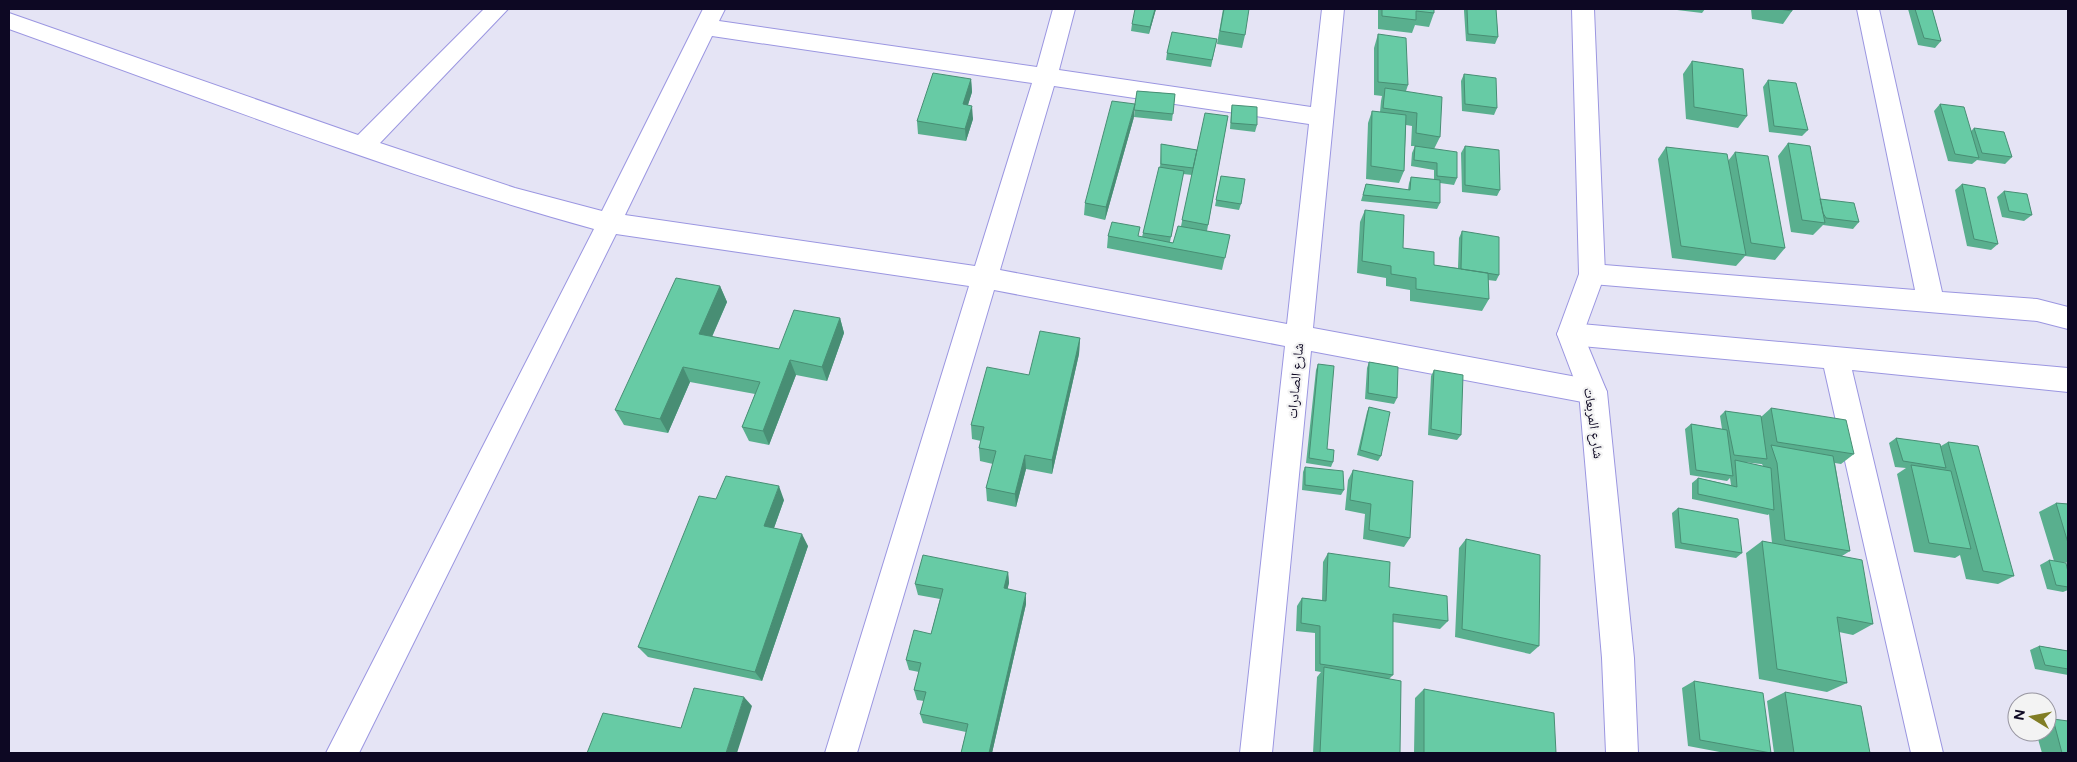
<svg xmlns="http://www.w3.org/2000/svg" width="2077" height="762" font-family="Figtree,'Noto Naskh Arabic',sans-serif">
<rect width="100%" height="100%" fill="#e5e4f5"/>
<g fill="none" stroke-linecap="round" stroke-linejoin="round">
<!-- street casing -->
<g stroke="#9b96e1" stroke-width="2">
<path id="street" d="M484 9H508L380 143 515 188 602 211 703 9H725L719 21 1037 67 1053 9H1075L1059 70 1311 107 1322 9H1344L1313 328 1593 380 1603 384 1607 392 1603 400 1593 404 1311 351 1272 753H1240L1285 346 994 290 857 753H825L969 286 616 234 359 753H326L594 229C395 174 203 98 9 29V13L358 135ZM712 36 1032 83 975 266 625 215ZM1054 86 1309 124 1287 324 1000 270Z
M1857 9H1879L1942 292 2037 299 2068 307V329L2037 321 1592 284 1583 281 1579 274 1583 267 1592 264 1915 290Z
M1570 323 2068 368V392L1852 370 1943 753H1911L1824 368 1570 345 1561 342 1557 334 1561 326Z"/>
</g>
<!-- secondary casing -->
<g stroke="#9b96e1" stroke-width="2">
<path id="secondary" d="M1572 9H1594L1605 274 1583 334 1607 392 1634 658 1638 753H1606L1602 658 1579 392 1557 334 1579 274Z"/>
</g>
<!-- street -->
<use href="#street" fill="#fff" fill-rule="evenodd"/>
<!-- secondary -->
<use href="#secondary" fill="#fff" fill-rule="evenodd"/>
</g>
<!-- wall -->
<path fill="#59af8e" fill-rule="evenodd" d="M1156 9 1149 34 1131 31 1132 24Z
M1223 9 1245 35 1242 48 1217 44Z
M1378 9H1434V13L1429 27 1415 25 1412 33 1378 29Z
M1464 9H1496L1498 37 1495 44 1466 41 1464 11Z
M1677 9H1705L1702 13 1677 10Z
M1751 9H1792V11L1783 24 1752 19Z
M1908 9H1932L1941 41 1935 48 1918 45Z
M1378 34 1408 85 1406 91 1440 137 1434 149 1457 178 1454 185 1440 183V203L1437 209 1361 201 1366 184 1408 190 1409 183 1411 177 1434 180V170L1411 166 1412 153 1415 146H1411L1412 126 1406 125 1404 171 1399 183 1366 179 1368 123 1372 111 1380 112 1381 101 1382 96 1374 95V48Z
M1217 39 1211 67 1166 60 1167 53Z
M1692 61 1747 116 1738 128 1686 119 1683 74Z
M1464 74 1497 108 1494 115 1462 111 1461 81Z
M971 79 972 92 968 105 973 119 966 141 918 134 917 121Z
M1768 80 1808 130 1802 136 1769 132 1763 87Z
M1137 91 1175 94 1172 121 1134 117Z
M1940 104 1971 131 1974 128 2012 157 2005 164 1977 160 1972 164 1948 161 1934 111Z
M1232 105 1257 125 1255 132 1230 129 1231 112Z
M1228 116 1207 231 1230 235 1222 270 1107 248 1108 236 1142 237 1160 168 1161 144 1197 150ZM1183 174 1192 175 1181 226 1173 243 1170 242Z
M1134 117 1105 220 1084 215 1085 203Z
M1788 143 1820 199 1859 222 1853 229 1823 225 1813 235 1791 232 1778 156Z
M1465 146 1500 190 1497 196 1462 192 1461 153Z
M1666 147 1728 161 1735 152 1785 248 1775 260 1745 256 1736 266 1672 258 1658 159Z
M1221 176 1241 204 1239 210 1215 206Z
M1962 184 1998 244 1991 250 1967 246 1955 190Z
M2004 191 2032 215 2024 221 2002 217 1997 197Z
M1365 210 1403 248 1434 265 1458 268 1459 238 1462 231 1499 275 1496 281 1488 280 1489 299 1482 311 1410 301V290L1386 286V278L1357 273 1360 222Z
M720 286 727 302 712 337 779 349 840 318 844 333 827 381 796 375 769 445 749 441 742 427 755 394 690 382 668 433 624 425 615 410Z
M1080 338 1079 354 1052 474 1026 469 1016 507 987 501 986 488 993 464 980 461 979 448 981 441 972 439 971 425 1029 375Z
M1369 362 1397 398 1394 404 1365 399 1367 368Z
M1318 364 1327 449 1333 462 1331 467 1306 463 1316 370Z
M1434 370 1461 435 1457 440 1428 435 1431 376Z
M1369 407 1381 456 1378 461 1357 455 1367 412Z
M1771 408 1854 454 1841 464 1835 463 1850 551 1842 556 1873 624 1853 635 1839 632 1847 683 1827 692 1759 679 1746 553 1762 541 1772 543 1769 514 1768 515 1692 499V483L1698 478 1731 485 1730 478 1727 481 1690 475 1685 429 1691 424 1722 429 1720 416 1725 411 1761 417ZM1743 462 1761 464H1762L1763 466Z
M1896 438 1941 446 1948 442 2014 576 1998 584 1966 579 1960 555 1955 558 1914 552 1897 474 1906 468 1895 467 1889 443Z
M1305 467 1344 490 1341 495 1302 490 1303 472Z
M1353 470 1410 538 1404 547 1363 539 1365 514 1345 510 1348 480Z
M716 499 784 500 774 528 808 546 762 681 648 657 638 647Z
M2056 503 2068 504V563L2064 562 2068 572V590L2063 592 2047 589 2040 565 2049 560 2054 561 2039 512Z
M1678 508 1742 553 1736 558 1675 548 1672 513Z
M1466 539 1539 646 1530 654 1455 637 1459 548Z
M1328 553 1448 621 1440 629 1393 622V675L1389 679 1400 753H1313L1317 677 1321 672 1315 671V633L1296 631 1297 606 1302 598 1322 600 1323 562Z
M1008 572 1009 583 1007 589 1026 604 992 753H961L966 732 923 723 920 714 924 701 917 700 914 690 919 672 909 670 906 660 931 634 940 599 918 595 915 584Z
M2039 646 2068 651V675L2035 669 2030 650Z
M1694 681 1771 753H1725L1688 746 1682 688Z
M1424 689 1556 753H1414L1415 698Z
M1785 692 1870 753H1774L1767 701Z
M2053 719 2068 753H2042L2036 732H2047V721Z"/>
<!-- shaded-wall -->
<path fill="#488e74" d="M1155 9H1156L1149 34 1150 27Z
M971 79 972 92 964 117 963 104Z
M1135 104 1134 117 1105 220 1106 207Z
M972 106 973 119 966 141 965 129Z
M720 286 727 302 706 350 699 334Z
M840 318 844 333 827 381 822 367Z
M1080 338 1079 354 1052 474V460Z
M790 360 796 375 769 445 763 431Z
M683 367 690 382 668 433 660 419Z
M1025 455 1026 469 1016 507 1015 494Z
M779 486 784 500 770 539 764 526Z
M802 534 808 546 762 681 755 672Z
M1008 572 1009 583 1005 600 1004 588Z
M1026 593V604L992 753H989Z
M744 697 752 706 737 753H726Z"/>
<!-- building -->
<path fill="#67cba5" stroke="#488e74" d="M1135 9H1155L1150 27 1132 24Z
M1224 9H1249L1245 35 1220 31Z
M1382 9H1434V13L1416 11V20L1382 16Z
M1467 9H1496L1498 37 1468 34Z
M1779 9H1792V11Z
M1915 9H1932L1941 41 1924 38Z
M1172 32 1217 39 1212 60 1167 53Z
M1378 34 1406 38 1408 85 1378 82Z
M1692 61 1743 69 1747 116 1694 107Z
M933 73 971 79 963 104 972 106 965 129 917 121Z
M1464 74 1496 78 1497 108 1465 104Z
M1768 80 1796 83 1808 130 1774 126Z
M1385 88 1442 97 1440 137 1416 133 1417 113 1383 108Z
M1137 91 1175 94 1173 114 1134 110Z
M1112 101 1135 104 1106 207 1085 203Z
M1940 104 1964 107 1979 158 1955 154Z
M1232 105 1257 107V125L1231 123Z
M1372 111 1406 115 1404 171 1371 166Z
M1205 113 1228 116 1208 225 1182 220Z
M1974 128 2004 132 2012 157 1982 153Z
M1788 143 1810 146 1825 223 1802 220Z
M1161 144 1197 150 1193 168 1161 164Z
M1415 146 1457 152V178L1437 176V163L1414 160Z
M1465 146 1499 150 1500 190 1465 185Z
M1666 147 1727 154 1746 255 1681 246Z
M1735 152 1768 156 1785 248 1751 243Z
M1159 167 1184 171 1171 237 1143 233Z
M1221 176 1245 179 1241 204 1216 200Z
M1411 177 1440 180V203L1363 195 1366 184 1410 190Z
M1962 184 1985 188 1998 244 1974 239Z
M2004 191 2027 194 2032 215 2009 211Z
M1820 199 1854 203 1859 222 1826 218 1823 213Z
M1365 210 1404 215 1403 248 1434 252V265L1488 273 1489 299 1416 289V278L1391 274V266L1362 261Z
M1112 222 1140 227 1138 236 1173 243 1178 226 1230 235 1225 258 1108 236Z
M1462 231 1499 237V275L1461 269Z
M676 278 720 286 699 334 779 349 794 310 840 318 822 367 790 360 763 431 742 427 760 382 683 367 660 419 615 410Z
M1040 331 1080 338 1052 460 1025 455 1015 494 986 488 996 451 979 448 984 427 971 425 987 367 1029 375Z
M1369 362 1398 367 1397 398 1368 393Z
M1318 364 1334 366 1327 449 1334 450 1333 462 1309 458Z
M1434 370 1463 375 1461 435 1431 429Z
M1369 407 1390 412 1381 456 1360 450Z
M1771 408 1846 420 1854 454 1777 442Z
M1725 411 1761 416 1767 459 1734 455Z
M1691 424 1727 430 1733 476 1696 470Z
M1896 438 1940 444 1946 468 1903 461Z
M1948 442 1978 446 2014 576 1983 571Z
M1771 445 1833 456 1850 551 1785 540 1777 463Z
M1735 460 1771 468 1774 510 1698 494V478L1737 487Z
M1911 465 1951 471 1971 549 1929 543Z
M1305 467 1343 471 1344 490 1305 485Z
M1353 470 1413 481 1410 538 1369 530 1371 504 1350 500Z
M726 476 779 486 764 526 802 534 755 672 638 647 699 496 716 499Z
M2056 503 2068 504V543Z
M1678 508 1738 519 1742 553 1681 543Z
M1466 539 1540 555 1539 646 1462 629Z
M1762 541 1862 560 1873 624 1837 617 1847 683 1777 669Z
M1328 553 1390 562 1389 587 1447 596 1448 621 1393 614V675L1320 664V626L1301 623 1302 598 1326 601Z
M923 555 1008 572 1004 588 1026 593 989 753H961L968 724 920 714 926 692 914 690 921 663 906 660 914 630 931 634 943 589 915 584Z
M2049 560 2066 563 2068 572V587L2056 585Z
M2039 646 2068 651V669L2045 665Z
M1324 667 1401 681 1400 753H1320Z
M1694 681 1763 693 1771 753 1700 740Z
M694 688 744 697 726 753H587L603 713 681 728Z
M1424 689 1554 713 1556 753H1424Z
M1785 692 1861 706 1870 753H1794Z
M2053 719 2068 721V753H2062Z"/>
<g text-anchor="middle" stroke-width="4.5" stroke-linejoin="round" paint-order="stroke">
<!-- street labels -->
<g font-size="14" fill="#0d0823" stroke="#f3f3f3">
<text transform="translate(1295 381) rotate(-85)" y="5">شارع الصادرات</text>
<text transform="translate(1594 423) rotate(82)" y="5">شارع المربعات</text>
</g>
</g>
<!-- border -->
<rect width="2077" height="762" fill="none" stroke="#0d0823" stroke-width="20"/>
<!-- north arrow -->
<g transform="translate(2032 717) rotate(280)"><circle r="24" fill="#f3f3f3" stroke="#9795a0"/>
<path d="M0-4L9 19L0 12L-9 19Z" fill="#817d25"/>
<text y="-8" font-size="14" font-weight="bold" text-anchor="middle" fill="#0d0823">N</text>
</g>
</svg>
